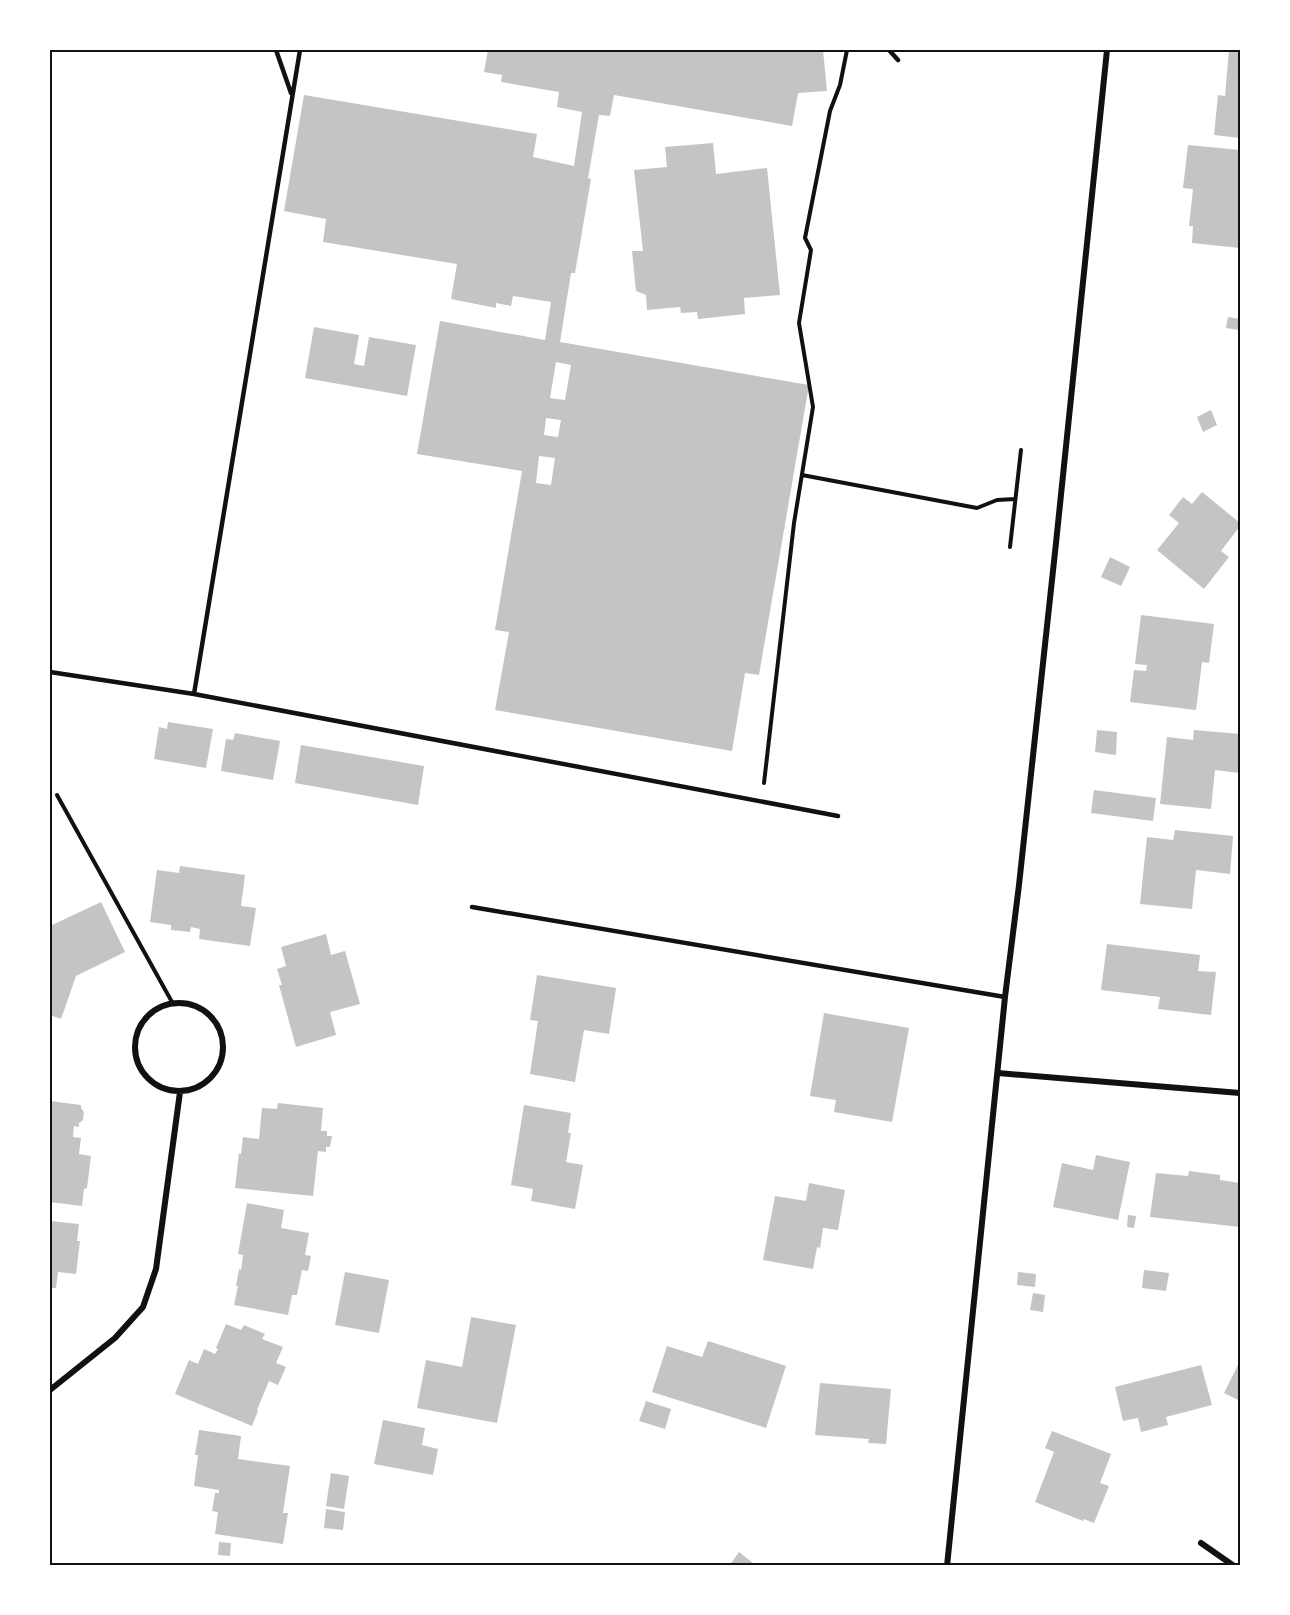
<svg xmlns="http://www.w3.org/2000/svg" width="1290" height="1615" font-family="'Alegreya Sans',sans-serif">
<rect width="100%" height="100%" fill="#fff"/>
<!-- building -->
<path fill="#c4c4c4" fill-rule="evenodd" d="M488 50H823L827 91 798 93 792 126 614 95 610 116 599 115 588 178 591 179 575 273H571L560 342 809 385 759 675 745 673 732 751 495 710 509 632 495 630 522 471 417 454 440 321 545 340 551 302 513 296 511 306 496 303V308L451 299 457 264 323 242 326 219 284 211 304 95 537 134 533 157 574 166 582 112 557 107 559 92 501 82 502 75 484 72ZM556 362 571 365 565 400 550 398ZM546 418 561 420 558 437 544 435ZM539 456 555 458 551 485 536 483Z
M1229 50H1240V138L1214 135 1218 95 1225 96Z
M713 143 716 174 767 168 780 295 744 298 745 314 698 319 697 312 681 313 680 307 647 310 646 295 636 291 632 251H643L634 170 667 167 665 147Z
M1188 145 1240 150V248L1192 243 1193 226H1189L1193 189 1183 188Z
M1228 317 1240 319 1239 330 1226 328Z
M314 327 359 335 354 364 364 366 369 337 416 345 407 396 305 378Z
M1211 410 1217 425 1203 432 1197 417Z
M1202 492 1240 523V526L1221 551 1229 557 1204 589 1157 550 1179 523 1169 515 1183 497 1192 504Z
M1110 557 1130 567 1121 586 1101 577Z
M1141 615 1214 624 1209 663 1202 662 1196 710 1130 702 1134 670 1146 671 1147 665 1135 664Z
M168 722 213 729 206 768 154 759 159 727 167 729Z
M1097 730 1117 732 1116 755 1095 752Z
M1194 730 1240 734V773L1215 770 1211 809 1160 804 1167 737 1193 740Z
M235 733 280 741 273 780 221 771 226 739 233 740Z
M301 745 424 766 418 805 295 783Z
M1094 790 1156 798 1153 821 1091 813Z
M1175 830 1233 836 1230 874 1196 870 1192 909 1140 904 1147 837 1173 840Z
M180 866 245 875 241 906 256 908 250 946 199 939 200 929 191 927 190 932 171 930V925L150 922 157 870 179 873Z
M101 902 125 952 76 976 61 1019 50 1015V926Z
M326 934 331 955 345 951 360 1004 330 1012 336 1035 296 1047 279 985H282L277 969 286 966 281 947Z
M1107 944 1200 955 1198 971 1216 972 1211 1015 1158 1009 1160 997 1101 990Z
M537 975 616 988 609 1034 584 1030 575 1082 530 1074 538 1021 530 1020Z
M824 1013 909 1028 892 1122 834 1112 836 1100 810 1096Z
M50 1101 81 1105V1108L84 1112 83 1120 79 1123V1127L74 1126 73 1137 81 1138 79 1154 91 1156 87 1188 84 1189 82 1206 50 1202Z
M278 1103 323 1108 321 1131H327V1136H332L330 1147H326V1152L318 1151 313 1196 235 1188 239 1153 241 1154 243 1137 259 1139 262 1108 277 1109Z
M524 1105 571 1113 568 1133H571L566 1162 583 1165 575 1209 531 1201 533 1189 511 1185Z
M1096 1155 1130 1162 1118 1220 1053 1207 1062 1163 1093 1170Z
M1189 1171 1220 1175V1180L1240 1183V1227L1150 1217 1156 1173 1188 1176Z
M809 1183 845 1190 838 1230 823 1228 820 1248 817 1247 813 1269 763 1260 775 1196 806 1201Z
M247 1203 284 1210 281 1228 309 1233 305 1255 311 1256 308 1271 302 1270 297 1295H292L288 1315 234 1305 238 1286H236L239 1269 241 1270 243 1255 238 1254Z
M1128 1215 1136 1216 1134 1228 1127 1227Z
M50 1221 79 1224 77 1241H80L76 1274 58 1272 56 1288H50Z
M1144 1270 1169 1273 1166 1291 1142 1288Z
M345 1272 389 1280 379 1333 335 1325Z
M1018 1272 1036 1274 1035 1287 1017 1285Z
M1033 1293 1045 1295 1043 1312 1030 1310Z
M471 1317 516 1325 497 1423 417 1408 426 1360 462 1367Z
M226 1324 241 1330 244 1325 265 1334 262 1339 283 1347 276 1363 286 1367 278 1385 269 1381 257 1410 258 1411 252 1426 175 1394 189 1360 198 1364 204 1349 215 1354 218 1349 216 1348Z
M708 1341 786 1366 766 1428 652 1392 667 1346 702 1357Z
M1240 1361V1401L1224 1393Z
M1201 1365 1212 1405 1166 1417 1168 1425 1141 1432 1138 1418 1123 1421 1115 1387Z
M820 1383 891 1389 886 1444 868 1443 869 1439 815 1435Z
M646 1401 671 1409 665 1429 639 1421Z
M383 1420 425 1428 422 1445 438 1449 433 1475 374 1464Z
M199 1430 241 1436 238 1459 290 1466 283 1513H288L283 1544 215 1534 218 1512 212 1511 215 1493H219V1490L194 1486 198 1455H195Z
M1052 1431 1111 1454 1100 1483 1109 1486 1094 1523 1084 1519 1083 1521 1035 1502 1054 1452 1045 1448Z
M331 1473 349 1476 344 1509 326 1506Z
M326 1509 345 1512 343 1530 324 1528Z
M219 1542 231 1543 230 1556 218 1555Z
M739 1552 757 1566H729Z"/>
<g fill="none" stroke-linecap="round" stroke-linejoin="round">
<!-- path -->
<path stroke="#111" stroke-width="4" d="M802 475 977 508 997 500 1015 499
M1010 547 1021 450
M764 783 794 523 813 407 799 323 811 250 805 238 830 111 840 85 847 50
M57 795 172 1002"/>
<!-- service -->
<path stroke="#111" stroke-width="4.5" d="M276 50 291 93
M889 50 898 60
M50 672 194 694 838 816
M194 694 300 50
M472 907 1005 997"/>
<!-- minor -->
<path stroke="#111" stroke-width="6" d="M135 1047a44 44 0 1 1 88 0a44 44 0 1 1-88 0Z
M998 1073 1240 1093
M50 1390 115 1338 143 1307 156 1269 180 1092
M1201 1543 1234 1566
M947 1566 1005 997 1019 885 1056 543 1107 50"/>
</g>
<!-- border -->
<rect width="1290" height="1615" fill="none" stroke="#ffffff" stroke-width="102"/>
<rect x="51" y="51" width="1188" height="1513" fill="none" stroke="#111" stroke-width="2"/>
</svg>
